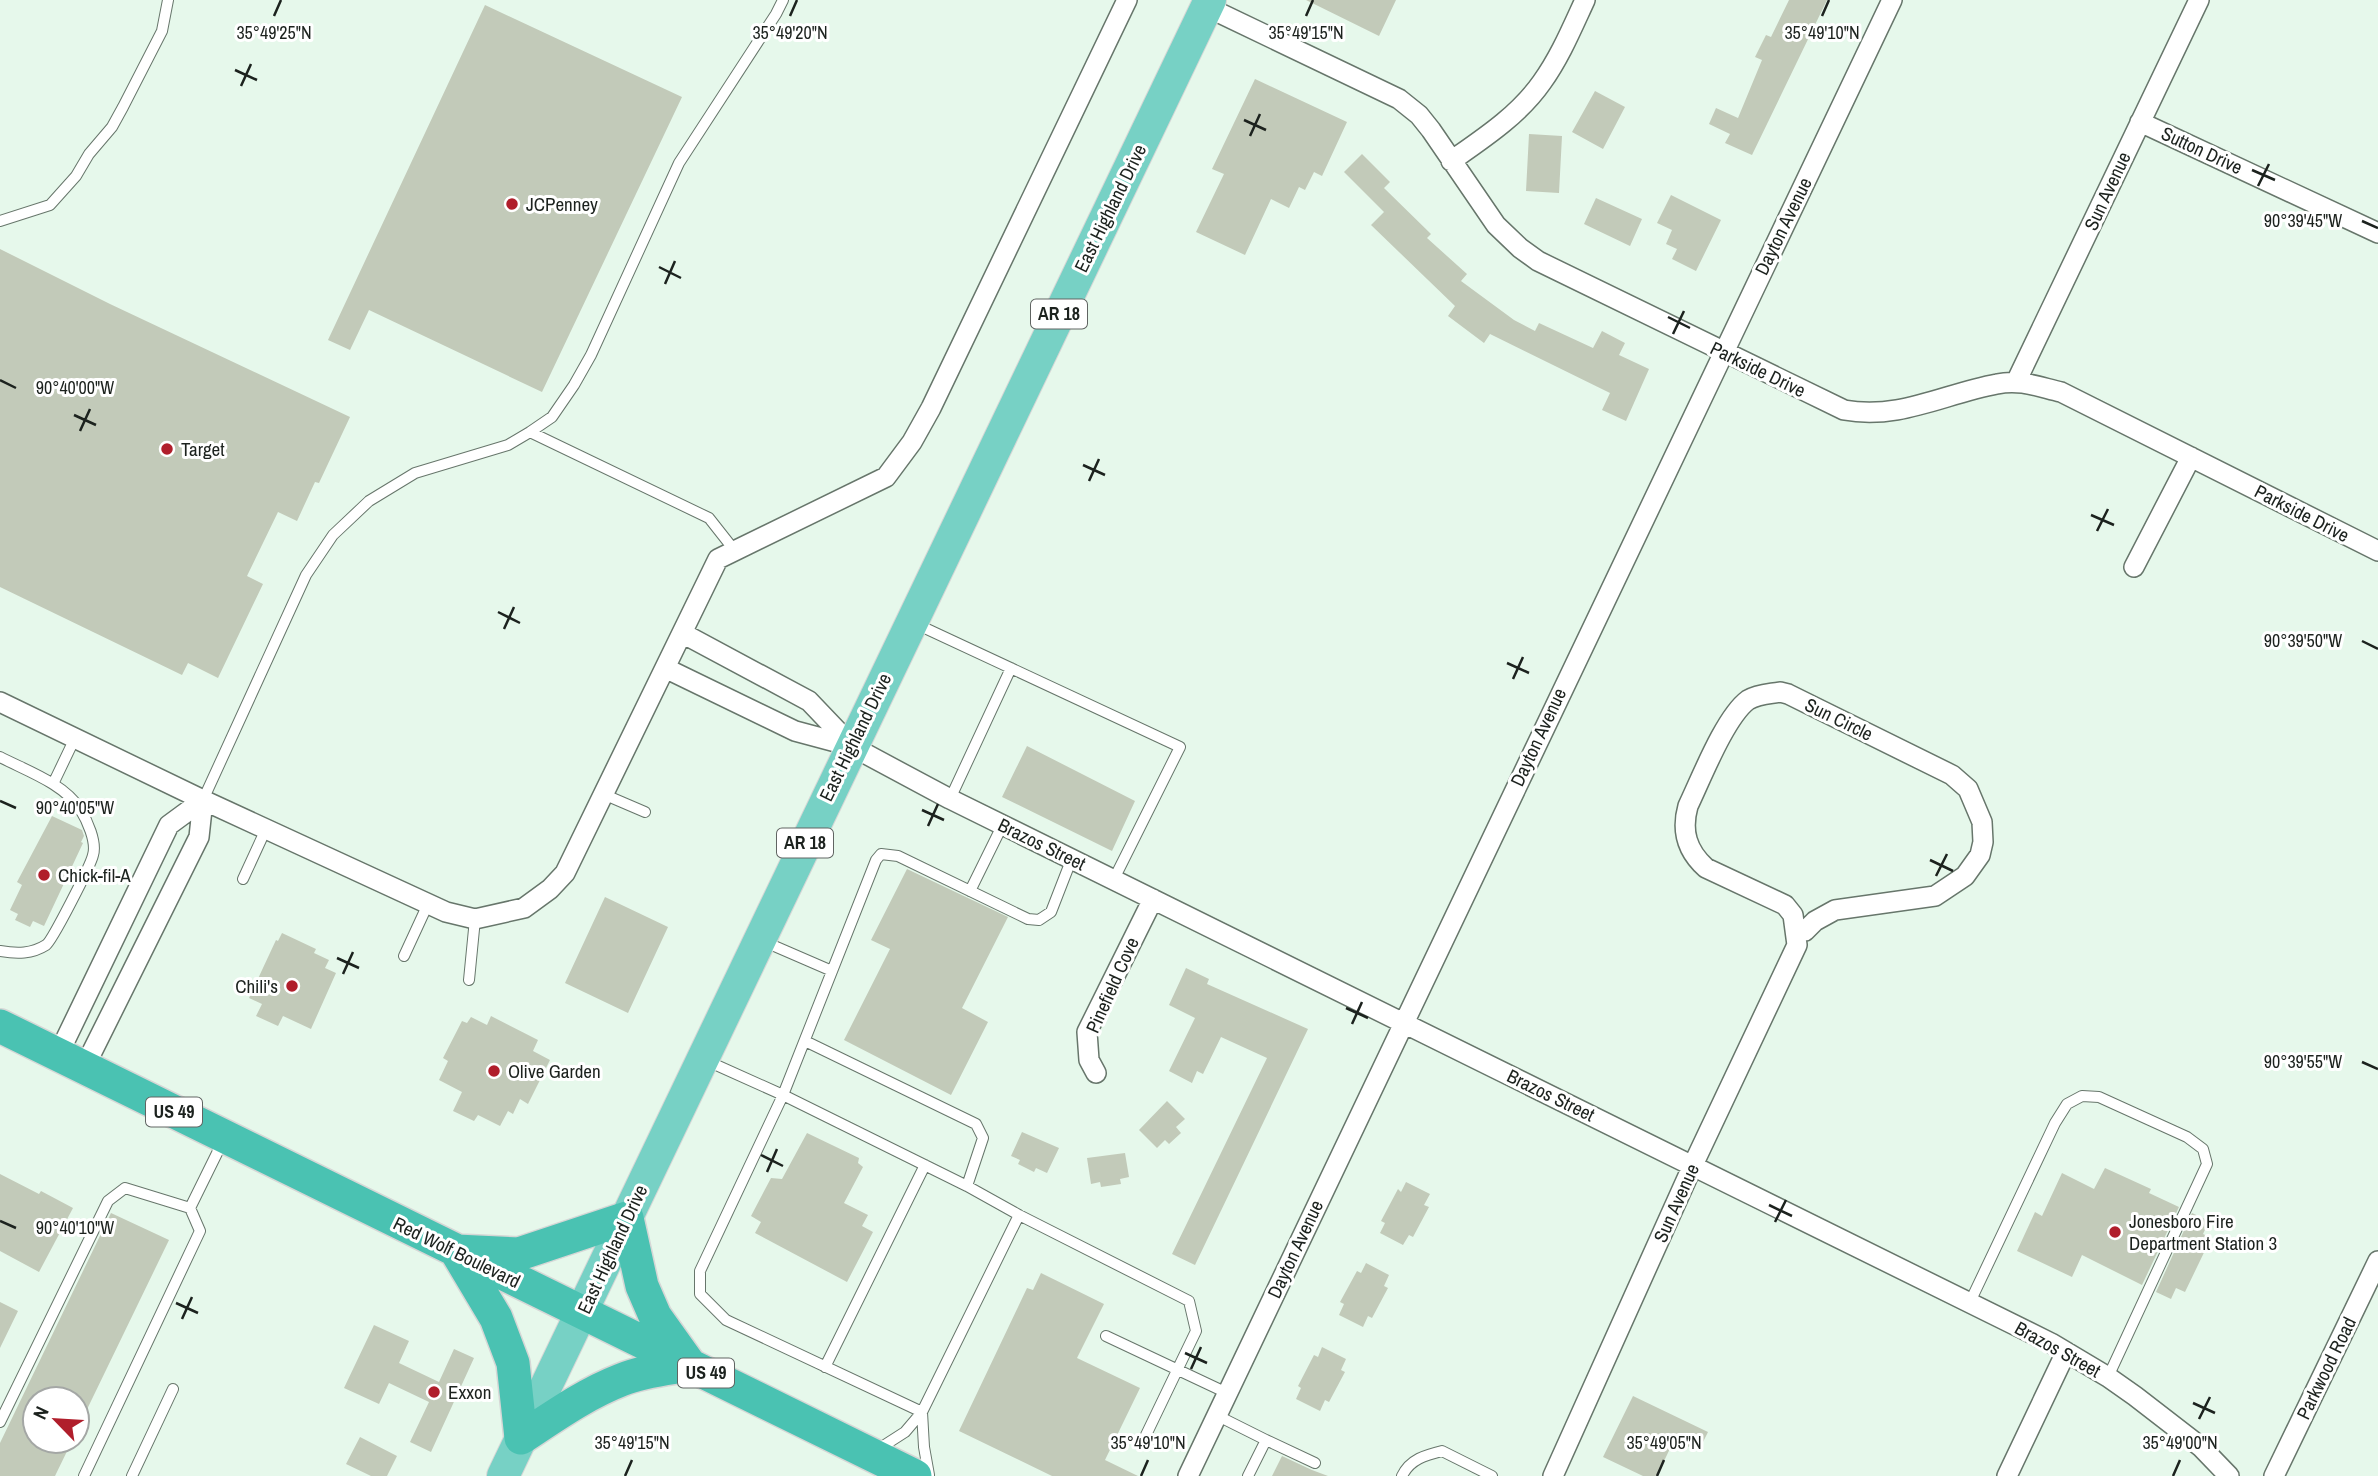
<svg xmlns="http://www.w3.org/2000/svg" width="2378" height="1476" font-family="'Archivo Narrow',sans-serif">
<rect width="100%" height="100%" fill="#e6f8eb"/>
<!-- building -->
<path fill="#c2cab9" d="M1306 0H1396L1379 36Z
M1789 0H1827L1752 155 1725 143 1730 134 1709 124 1716 108 1738 118 1762 60 1755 57 1766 35 1771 37Z
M485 5 682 97 542 392 369 310 350 350 328 340Z
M1255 79 1347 122 1322 176 1314 172 1305 190 1299 187 1289 208 1271 199 1245 255 1196 232 1224 174 1212 169Z
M1595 91 1625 107 1603 149 1572 132Z
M1529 134 1562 136 1559 193 1526 191Z
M1362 154 1390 182 1384 188 1431 234 1427 238 1467 274 1461 281 1514 320 1535 331 1539 323 1593 348 1602 331 1625 343 1619 355 1649 369 1626 421 1602 410 1610 393 1490 334 1484 343 1448 316 1455 306 1371 225 1384 212 1344 172Z
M1671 195 1721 220 1696 271 1672 259 1677 249 1666 244 1672 230 1657 223Z
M1596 198 1642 219 1630 246 1584 224Z
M0 249 110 304 350 417 319 483 315 482 297 521 278 512 247 576 263 584 218 678 188 663 182 675 0 587Z
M1027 746 1135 801 1112 851 1002 797Z
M52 816 82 830 84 836 81 842 83 843 44 926 33 921 30 927 15 920 18 914 10 910 22 885 17 882Z
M907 869 1008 917 962 1008 988 1022 951 1095 844 1040 890 949 871 940Z
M605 897 668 927 628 1013 565 983Z
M282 933 316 949 314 953 329 960 325 968 336 973 311 1029 283 1016 278 1026 256 1016 262 1004 249 998 276 940 278 941Z
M1186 968 1209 979 1207 984 1308 1029 1195 1265 1172 1254 1267 1058 1221 1037 1203 1074 1197 1071 1192 1083 1169 1071 1195 1018 1169 1005Z
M491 1016 538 1040 533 1051 550 1060 528 1104 520 1099 513 1114 508 1111 500 1126 478 1115 474 1121 453 1111 462 1092 439 1080 448 1061 443 1058 462 1021 467 1023 471 1017 487 1025Z
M1167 1101 1185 1119 1176 1127 1181 1133 1169 1144 1165 1140 1157 1148 1139 1130Z
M1022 1132 1059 1148 1047 1173 1036 1168 1034 1172 1018 1164 1020 1160 1011 1156Z
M807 1133 859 1158 858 1163 863 1167 844 1203 868 1215 862 1226 873 1232 847 1282 755 1233 761 1222 751 1216 771 1178 782 1179Z
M1125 1153 1129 1177 1120 1179 1121 1184 1101 1187 1100 1182 1091 1184 1087 1158Z
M2105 1168 2151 1189 2149 1193 2179 1207 2142 1285 2082 1255 2072 1277 2017 1251 2035 1212 2042 1216 2062 1173 2094 1189Z
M0 1174 39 1194 41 1191 73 1208 39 1272 0 1251Z
M1406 1182 1430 1194 1424 1205 1429 1207 1413 1237 1409 1235 1403 1245 1380 1233 1385 1223 1381 1221 1398 1189 1401 1192Z
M111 1213 169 1240 77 1430V1399H35V1441H72L55 1476H0V1443Z
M2192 1213 2209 1221 2203 1234 2211 1238 2185 1292 2176 1288 2171 1299 2156 1292Z
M1366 1263 1389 1275 1384 1286 1388 1288 1372 1318 1368 1316 1363 1327 1339 1315 1344 1304 1340 1302 1357 1271 1361 1273Z
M1041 1273 1104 1304 1077 1358 1140 1388 1105 1460 1138 1476H1052L959 1431 1027 1288 1033 1290Z
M0 1302 18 1311 0 1348Z
M374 1325 409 1341 399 1363 439 1382 454 1349 474 1358 431 1452 410 1442 429 1402 389 1383 379 1404 344 1388Z
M1322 1347 1346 1359 1341 1370 1345 1372 1329 1402 1325 1400 1320 1411 1296 1399 1301 1388 1298 1386 1314 1355 1318 1357Z
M1633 1396 1708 1432 1701 1446 1692 1441 1689 1447 1674 1440 1657 1476H1643L1603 1457Z
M360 1437 397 1456 387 1476H371L346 1464Z
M1282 1456 1312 1470 1328 1476H1272Z"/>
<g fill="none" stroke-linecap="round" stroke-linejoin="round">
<!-- service casing -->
<g stroke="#67766b" stroke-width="12">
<path id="service" d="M0 221 50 205 76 176 89 154 112 127 123 107 162 31 168 0
M530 432 709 518 735 551
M914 623 1180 747 1114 879
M0 757C27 771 63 783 80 809 87 820 97 842 93 855 91 865 52 941 46 945 32 954 17 954 0 951
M53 784 75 738
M603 794 645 812
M950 799 1011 668
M203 800 306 575 333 535 369 501 415 473 508 445 530 432 552 417 574 385 591 355 679 163 776 14 783 0
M243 879 266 829
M970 891 1003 824
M765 942 832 971
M404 956 428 904
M469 980 475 919
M805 1041 976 1124 983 1138 967 1186
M705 1060 783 1095 876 860 881 854 898 856 1028 919 1039 920 1051 912 1072 858
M1019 1215 1189 1301 1196 1331 1146 1435
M1970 1302 2055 1123 2067 1104 2082 1096 2099 1097 2187 1137 2203 1149 2207 1164 2108 1377
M1106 1336 1227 1393
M825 1367 925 1165
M922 1412 924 1447 929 1475
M1216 1415 1266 1440 1248 1476
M0 1422 108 1201 125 1188 190 1208
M1266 1440 1315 1463
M877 1450 905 1432 922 1412 1019 1215 967 1186 783 1095 700 1271V1294L726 1320 922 1412
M84 1476 200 1231 190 1208 223 1141
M132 1476 173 1389
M1402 1476C1410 1459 1426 1455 1442 1451L1492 1476"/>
</g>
<!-- minor casing -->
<g stroke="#67766b" stroke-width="22">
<path id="minor" d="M1207 7 1399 99 1419 115 1431 130 1496 225 1520 248 1538 261 1844 410C1900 420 1943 394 1997 384 2020 379 2039 387 2061 392L2378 551
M2140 122 2378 233
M1451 161C1484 138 1519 115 1542 82 1560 57 1572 28 1585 0
M2016 382 2199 0
M2134 567 2191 457
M682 633 809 701 851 745
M665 668 795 731 851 746 950 799 2051 1343 2108 1377 2135 1396 2201 1447 2229 1476
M1780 692 1788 694 1952 775 1968 789 1982 822 1983 842 1980 855 1965 876 1935 896 1835 910 1815 921 1805 931 1795 930 1793 915 1785 905 1706 868C1687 851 1681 831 1688 806 1701 779 1725 717 1748 700 1758 694 1769 694 1780 692Z
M0 702 203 800 446 912 475 919 524 908 550 889 565 873 718 559 886 477 912 442 931 408 1127 0
M58 1055 169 825 203 800
M84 1068 199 837 203 800
M1096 1073 1089 1060 1087 1032 1153 899
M1188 1476 1892 0
M1553 1476 1693 1165 1797 945 1795 930
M2007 1476 2066 1352
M2274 1476 2378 1261"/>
</g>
<!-- primary casing -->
<g stroke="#d6d7d6" stroke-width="34">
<path id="primary" d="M503 1476 1210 0"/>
</g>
<!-- trunk casing -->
<g stroke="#d6d7d6" stroke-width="36">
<path id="trunk" d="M0 1026 915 1476
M627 1218 642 1286 655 1316 690 1365C667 1369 643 1371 621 1380 585 1394 553 1417 521 1438L513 1363 496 1318 456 1251 519 1254Z"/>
</g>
<!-- service -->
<use href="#service" stroke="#fff" stroke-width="10"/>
<!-- minor -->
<use href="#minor" stroke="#fff" stroke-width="19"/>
<!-- primary -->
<use href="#primary" stroke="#77d1c5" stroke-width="32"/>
<!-- trunk -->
<use href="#trunk" stroke="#4ac2b2" stroke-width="33"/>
</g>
<!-- ticks -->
<path fill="none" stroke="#1c221e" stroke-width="2.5" d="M274 16 281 0M790 16 797 0M1306 16 1313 0M1822 16 1829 0M235 70 257 80M241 86 251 64M1244 120 1266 130M1250 136 1260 114M2252 170 2275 180M2258 186 2269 164M2362 221 2378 228M659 267 681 278M665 284 675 261M1668 317 1690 328M1673 334 1684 311M0 380 16 388M74 415 96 425M80 431 90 409M1083 465 1105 475M1089 481 1099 459M2091 515 2114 525M2097 531 2108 509M498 612 520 623M504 629 514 607M2362 641 2378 649M1507 663 1529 673M1513 679 1523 657M0 801 16 808M922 810 944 820M928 826 938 804M1930 860 1953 871M1936 876 1947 854M337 958 359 968M343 974 353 952M1346 1008 1368 1018M1352 1024 1362 1002M2362 1062 2378 1069M761 1155 783 1166M767 1172 777 1149M1769 1205 1792 1216M0 1221 16 1228M1775 1222 1786 1200M176 1303 198 1313M182 1319 192 1297M1185 1353 1207 1363M1191 1369 1201 1347M2193 1403 2215 1413M2199 1419 2210 1397M625 1476 632 1460M1141 1476 1148 1460M1657 1476 1664 1460M2173 1476 2180 1460"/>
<!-- markers -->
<g fill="#b01e2b" stroke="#fff" stroke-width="2.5">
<circle cx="512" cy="204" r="7"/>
<circle cx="167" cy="449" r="7"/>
<circle cx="44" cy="875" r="7"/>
<circle cx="292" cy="986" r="7"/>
<circle cx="494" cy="1071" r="7"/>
<circle cx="2115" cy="1232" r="7"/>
<circle cx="434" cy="1392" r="7"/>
</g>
<g text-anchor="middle" stroke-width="6" stroke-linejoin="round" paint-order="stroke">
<!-- shield labels -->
<g fill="#fff" stroke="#606462" stroke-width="2">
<rect x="1031" y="299.5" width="56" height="29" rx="5"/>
<rect x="777" y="828.5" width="56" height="29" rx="5"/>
<rect x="146" y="1097.5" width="56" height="29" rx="5"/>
<rect x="678" y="1358.5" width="56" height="29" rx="5"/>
</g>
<g font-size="18" font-weight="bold" fill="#1c221e">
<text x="1059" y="320">AR 18</text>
<text x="805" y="849">AR 18</text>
<text x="174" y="1118">US 49</text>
<text x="706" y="1379">US 49</text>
</g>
<!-- street labels -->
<g font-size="19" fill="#1c221e" stroke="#fff">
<text transform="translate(2202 150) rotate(25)" y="7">Sutton Drive</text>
<text transform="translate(2107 191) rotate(-65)" y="7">Sun Avenue</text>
<text transform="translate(1110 208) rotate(-64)" y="7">East Highland Drive</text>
<text transform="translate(1783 226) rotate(-64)" y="7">Dayton Avenue</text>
<text transform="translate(1758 369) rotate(26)" y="7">Parkside Drive</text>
<text transform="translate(2302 513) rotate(27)" y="7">Parkside Drive</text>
<text transform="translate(1839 719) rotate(26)" y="7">Sun Circle</text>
<text transform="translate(855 737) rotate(-64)" y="7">East Highland Drive</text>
<text transform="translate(1538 737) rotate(-65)" y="7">Dayton Avenue</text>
<text transform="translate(1042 844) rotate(26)" y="7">Brazos Street</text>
<text transform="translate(1112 985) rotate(-66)" y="7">Pinefield Cove</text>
<text transform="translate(1551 1095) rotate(26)" y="7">Brazos Street</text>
<text transform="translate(1676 1203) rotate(-66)" y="7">Sun Avenue</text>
<text transform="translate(612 1249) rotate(-65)" y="7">East Highland Drive</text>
<text transform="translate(1295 1249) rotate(-65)" y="7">Dayton Avenue</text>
<text transform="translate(457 1252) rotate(26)" y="7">Red Wolf Boulevard</text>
<text transform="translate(2058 1349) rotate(29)" y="7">Brazos Street</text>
<text transform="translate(2326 1368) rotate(-64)" y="7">Parkwood Road</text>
</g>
<!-- poi labels -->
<g font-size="19" fill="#1c221e" stroke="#fff" text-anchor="start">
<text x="526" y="211">JCPenney</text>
<text x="181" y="456">Target</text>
<text x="58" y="882">Chick-fil-A</text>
<text x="278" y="993" text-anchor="end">Chili's</text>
<text x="508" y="1078">Olive Garden</text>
<text x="2129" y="1228">Jonesboro Fire<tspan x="2129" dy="22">Department Station 3</tspan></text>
<text x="448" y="1399">Exxon</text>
</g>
</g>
<g font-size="18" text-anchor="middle" fill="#1c221e" stroke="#fff" stroke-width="6" stroke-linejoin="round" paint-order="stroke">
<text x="274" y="39">35°49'25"N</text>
<text x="790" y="39">35°49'20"N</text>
<text x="1306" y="39">35°49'15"N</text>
<text x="1822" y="39">35°49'10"N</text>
<text x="2303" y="227">90°39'45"W</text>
<text x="75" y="394">90°40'00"W</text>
<text x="2303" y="647">90°39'50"W</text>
<text x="75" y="814">90°40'05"W</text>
<text x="2303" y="1068">90°39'55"W</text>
<text x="75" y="1234">90°40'10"W</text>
<text x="632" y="1449">35°49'15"N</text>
<text x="1148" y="1449">35°49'10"N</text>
<text x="1664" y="1449">35°49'05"N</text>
<text x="2180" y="1449">35°49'00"N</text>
</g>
<!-- north arrow -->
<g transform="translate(56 1420) rotate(295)"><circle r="33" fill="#ffffff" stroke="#a4a7a5" stroke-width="2"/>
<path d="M0-5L12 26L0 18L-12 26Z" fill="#b01e2b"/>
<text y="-10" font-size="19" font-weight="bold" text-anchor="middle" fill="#1c221e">N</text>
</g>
</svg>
